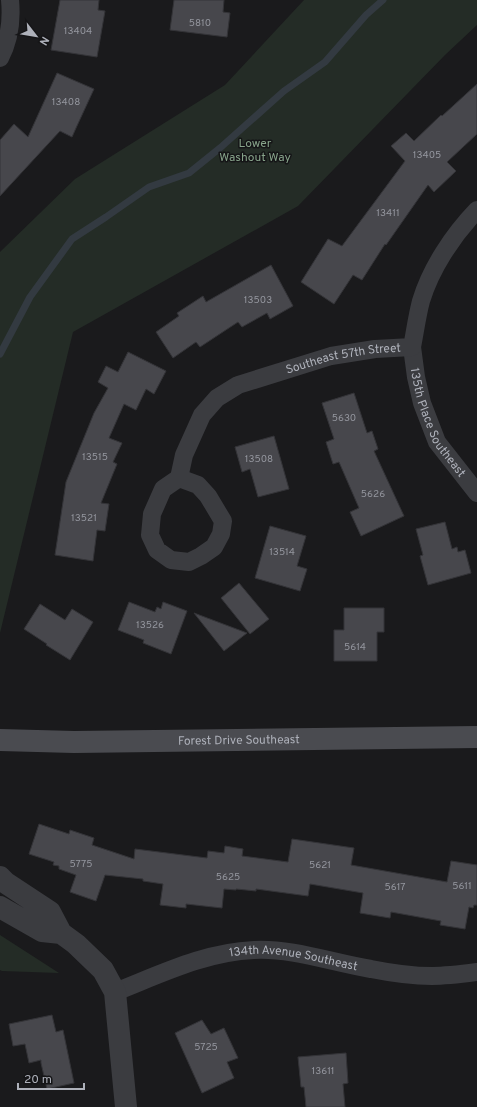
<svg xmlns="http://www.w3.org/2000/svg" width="477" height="1107" font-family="Overpass,sans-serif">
<rect width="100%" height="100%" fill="#1a1a1c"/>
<!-- green -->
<path fill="#242c26" d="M304 0H477V25L445 55 298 206 73 332 0 633V252L75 179 225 85Z
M0 935 59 973 2 971 0 970Z"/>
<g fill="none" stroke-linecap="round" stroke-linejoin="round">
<!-- stream -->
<path stroke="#333a41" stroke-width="7" d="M0 354 30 297 72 239 106 217 149 187 189 173 220 148 284 91 325 62 366 15 383 0"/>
</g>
<!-- building -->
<path fill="#47474c" stroke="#343438" d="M60 0H99L98 10 105 11 97 57 51 50Z
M174 0H224L223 12 230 13 227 37 170 30Z
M57 73 94 89 76 128 72 137 60 131 0 196V140L14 124 28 137Z
M477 84V134L447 162 456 171 434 192 428 185 386 245 385 244 362 280 353 275 334 304 301 282 328 239 342 246 405 161 391 146 406 133 414 141 441 115 442 116Z
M271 265 293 306 270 319 267 313 242 327 238 322 200 347 196 342 173 358 156 332 179 316 177 313 203 296 206 302Z
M128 352 166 371 154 394 146 389 136 410 124 404 109 438 122 443 113 462 117 464 101 503 109 504 105 531 97 530 93 561 55 555 66 482 94 413 108 388 98 382 106 366 118 372Z
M354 393 367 433 372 431 378 449 374 451 404 516 361 536 350 512 359 508 339 462 333 464 326 442 334 439 322 403Z
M274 436 289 489 258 497 250 469 242 472 235 447Z
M445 522 452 549 457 547 458 552 465 550 471 573 428 585 420 556 423 555 416 529Z
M270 526 306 536 297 566 307 569 300 591 255 578Z
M239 583 269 619 250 634 221 598Z
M129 602 155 612 157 607 161 609 163 602 187 611 171 654 143 643 144 640 118 630Z
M40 604 65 620 72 609 93 622 70 660 46 645 47 644 24 629Z
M344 608H384V632H377V661H334V630H344Z
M194 613 247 633 224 651Z
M39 824 69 834 70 830 94 838 92 845 134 859 135 849 207 858 208 851 224 853 225 846 243 849 242 856 288 862 292 839 354 848 351 865 447 882 451 861 477 865V905H474L473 908 469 907 465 929 440 925 441 921 391 912 390 918 360 913 363 893 310 884 308 896 256 889V891L236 889V890L224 889 222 908 186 904V908L160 905 163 884 143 881V879L105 875 96 901 70 892 76 875 59 869V866L53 865 54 862 29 854Z
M52 1015 56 1032 63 1030 74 1083 47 1089 41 1063V1060L29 1063 25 1044 13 1046 9 1024Z
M202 1020 211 1034 224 1028 238 1058 227 1062 234 1078 202 1093 175 1033Z
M346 1053 348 1083 343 1084 345 1107H306L304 1087H301L298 1057Z"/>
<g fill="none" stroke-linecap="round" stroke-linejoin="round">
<!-- minor -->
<g stroke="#3b3c40" stroke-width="18">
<path d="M0 58C10 39 12 21 10 0"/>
<path id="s1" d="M412 347 416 377 422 403 437 442 477 493"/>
<path id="s2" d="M179 478 198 485 208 496 223 521 221 534 214 547 201 556 189 562 171 560 157 550 150 535 152 514 163 489 179 478 184 455 202 415 217 398 238 385 331 356 375 349 412 347C415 332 417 316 421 301 431 268 453 235 477 210"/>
<path id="s3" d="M115 992C161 974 205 952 254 950 293 948 333 963 371 969 391 973 412 976 432 976 447 976 462 974 477 972"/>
</g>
<!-- tertiary -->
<path stroke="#3b3c40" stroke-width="22" d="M0 877 6 883 50 912 61 933 42 931 0 907
M61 933 76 944 103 970 115 992 126 1107"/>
<!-- secondary -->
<path stroke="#4a4b50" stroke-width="22" id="s4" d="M0 740 74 742 477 737"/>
</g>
<g text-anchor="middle" stroke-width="3" stroke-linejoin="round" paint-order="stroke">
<!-- number labels -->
<g font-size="10" fill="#94969e">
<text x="200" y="26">5810</text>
<text x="78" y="34">13404</text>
<text x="66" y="105">13408</text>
<text x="427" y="158">13405</text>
<text x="388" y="216">13411</text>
<text x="258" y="303">13503</text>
<text x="344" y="421">5630</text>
<text x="95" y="460">13515</text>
<text x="259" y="462">13508</text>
<text x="373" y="497">5626</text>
<text x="84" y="521">13521</text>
<text x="282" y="555">13514</text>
<text x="150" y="628">13526</text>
<text x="355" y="650">5614</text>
<text x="81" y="867">5775</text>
<text x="320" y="868">5621</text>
<text x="228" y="880">5625</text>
<text x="462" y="889">5611</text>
<text x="395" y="890">5617</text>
<text x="206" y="1050">5725</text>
<text x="323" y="1074">13611</text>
</g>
<!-- park labels -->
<g font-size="12" fill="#87a38a" stroke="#151517">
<text x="255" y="147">Lower<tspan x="255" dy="14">Washout Way</tspan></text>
</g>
<!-- street labels -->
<g font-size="12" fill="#aeb1ba" stroke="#151517">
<text dy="4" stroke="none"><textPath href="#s2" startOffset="465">Southeast 57th Street</textPath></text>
<text dy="4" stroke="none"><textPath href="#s1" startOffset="81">135th Place Southeast</textPath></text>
<text dy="4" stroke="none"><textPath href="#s4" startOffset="239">Forest Drive Southeast</textPath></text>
<text dy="4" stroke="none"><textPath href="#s3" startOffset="186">134th Avenue Southeast</textPath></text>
</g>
</g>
<!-- north arrow -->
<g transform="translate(36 36) rotate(121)" stroke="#151517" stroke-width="3" paint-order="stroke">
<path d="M0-3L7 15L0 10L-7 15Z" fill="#aeb1ba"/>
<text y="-6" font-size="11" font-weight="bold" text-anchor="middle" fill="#aeb1ba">N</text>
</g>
<!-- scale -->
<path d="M18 1083v6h66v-6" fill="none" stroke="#aeb1ba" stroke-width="2"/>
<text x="24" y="1083" font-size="12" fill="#aeb1ba" stroke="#151517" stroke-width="3" paint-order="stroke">20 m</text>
</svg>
